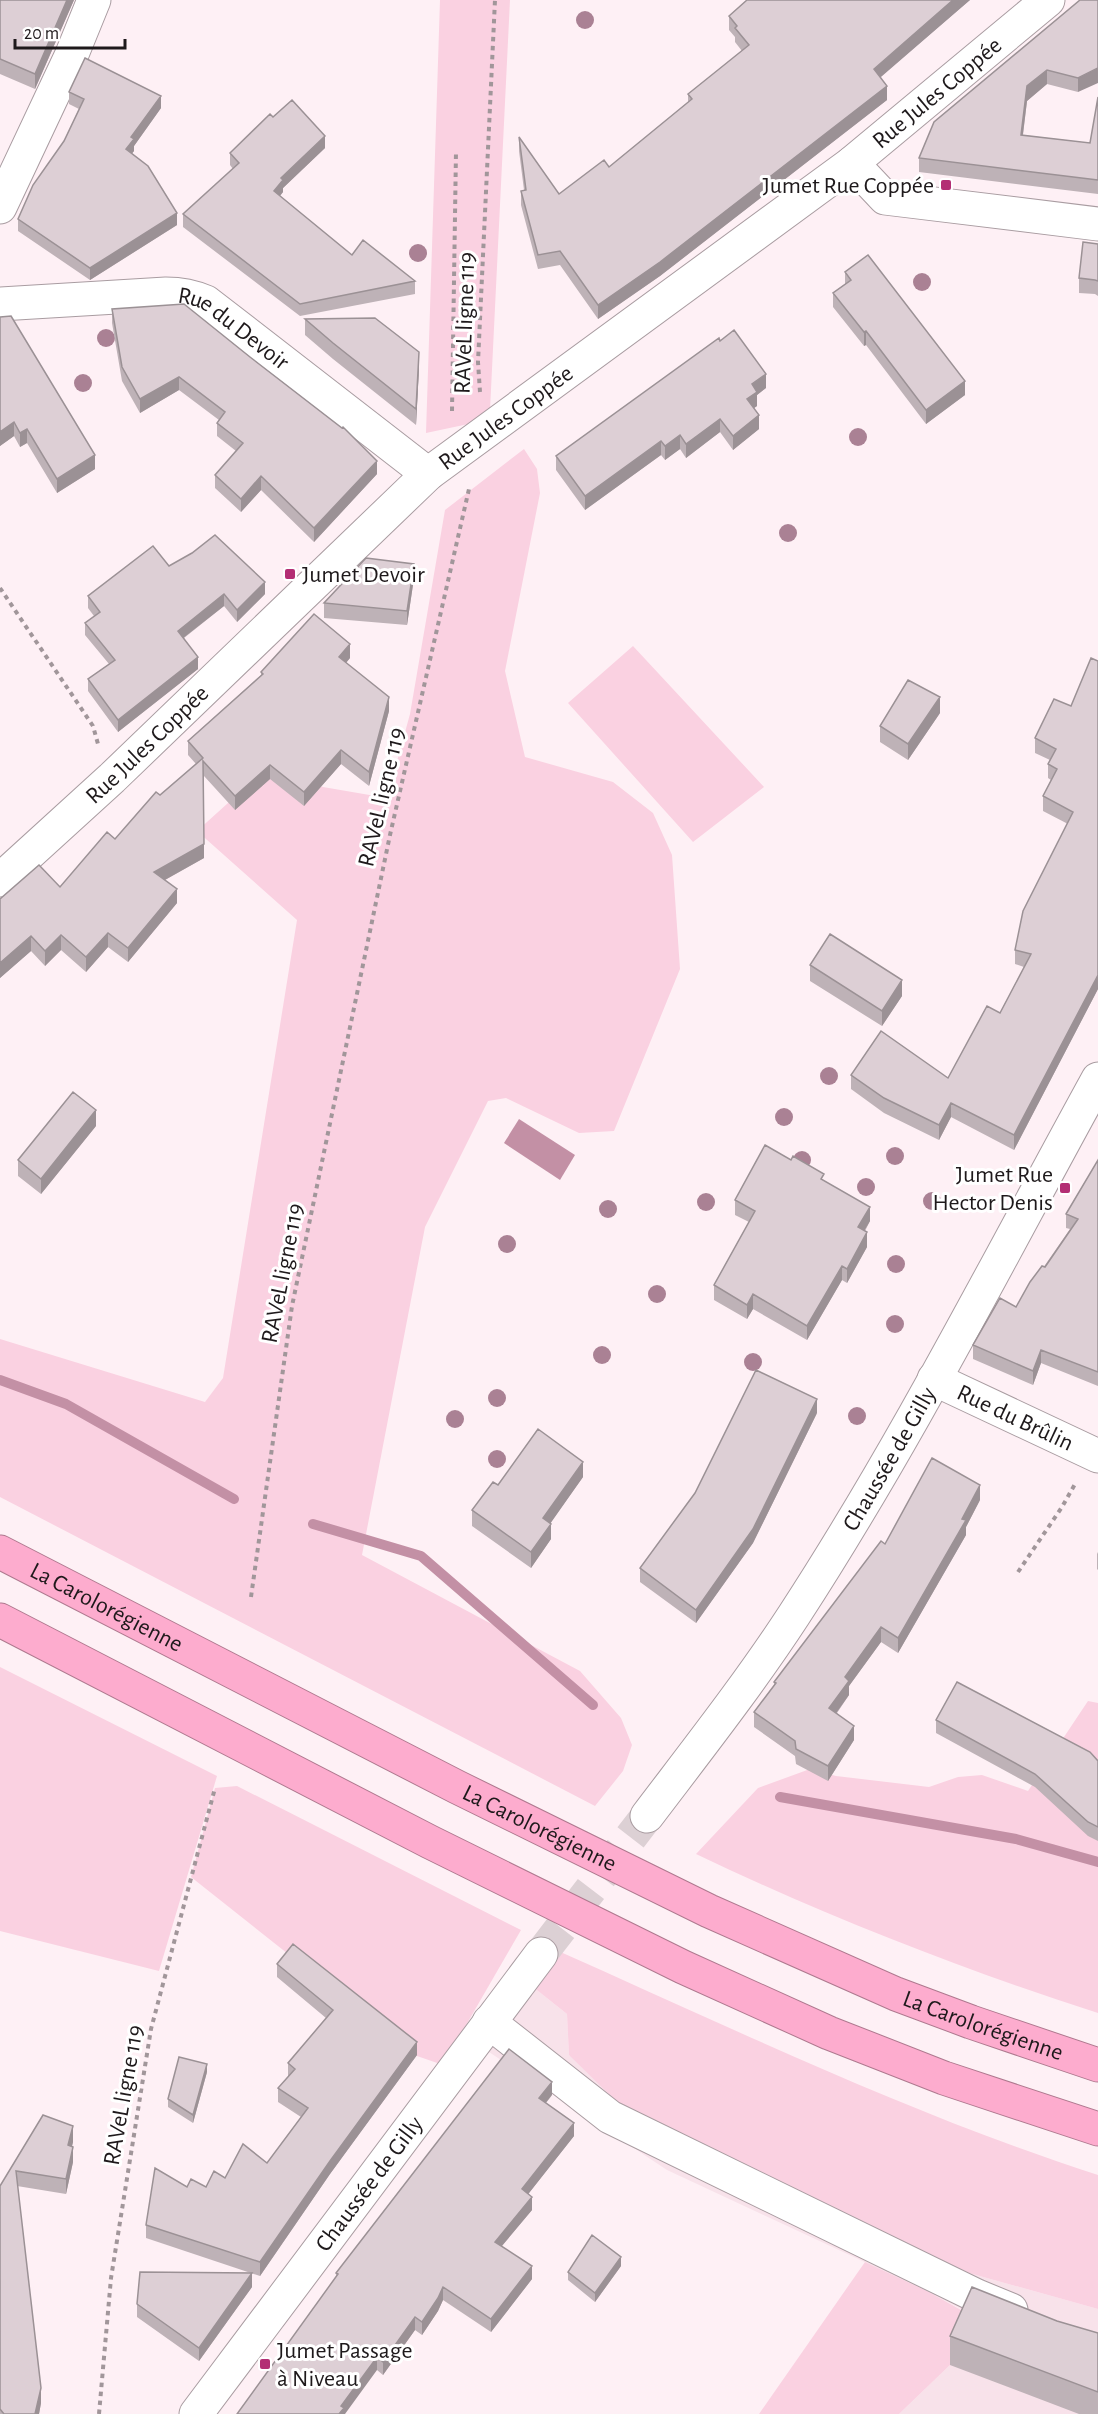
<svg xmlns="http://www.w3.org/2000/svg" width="1098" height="2414" font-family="'Alegreya Sans',sans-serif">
<rect width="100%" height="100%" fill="#fef0f5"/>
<!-- built -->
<path fill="#f8e2ea" d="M523 1979 567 2014 569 2055 969 2273 1098 2309V2414H899L950 2365 972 2315 927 2291 667 2170 474 2042Z"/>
<!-- green -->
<path fill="#fad1e1" d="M440 0H510L490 410 492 419 426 433Z
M524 449 537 469 540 493 505 671 525 757 613 782 653 813 672 855 680 969 614 1131 579 1133 506 1098 488 1101 425 1227 362 1555 580 1671 621 1718 632 1745 623 1771 595 1806 0 1497V1339L205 1402 223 1378 297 920 197 831 268 767 323 787 387 798 410 714 445 510Z
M633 646 764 787 693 842 568 703Z
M0 1667 217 1776 159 1971 0 1931Z
M1088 1701 1098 1703V2013C961 1969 826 1916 696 1854L758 1788 810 1769 836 1776 929 1787 958 1777 982 1775 1028 1791Z
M237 1786 521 1930 443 2065 417 2056 191 1877 215 1788Z
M556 1950C734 2029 912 2115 1098 2175V2309L969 2273 618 2103 569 2055 567 2014 523 1979Z
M865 2262 927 2291 972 2316 950 2365 899 2414H759Z"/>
<!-- water -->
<path fill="#c390a5" d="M519 1119 575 1155 560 1180 504 1143Z"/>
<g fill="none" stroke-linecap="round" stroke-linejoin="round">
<!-- stream -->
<path stroke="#c390a5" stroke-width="10" d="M0 1380 66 1404 234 1499
M313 1524 421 1556 593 1705
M780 1797 1016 1839 1098 1862"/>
<!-- minor-tunnel -->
<path stroke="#dcd0d4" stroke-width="33" stroke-dasharray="33 16" stroke-linecap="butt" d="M541 1954 647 1816"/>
<!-- minor casing -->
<g stroke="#a99ca1" stroke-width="35">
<g id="minor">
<path d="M852 163 885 198 1098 224"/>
<path d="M0 207 72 54 94 0"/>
<path id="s1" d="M0 304 166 294C181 294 192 296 206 302L428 474"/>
<path id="s2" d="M0 880 112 778 428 474 852 163 1048 0"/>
<path id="s3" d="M934 1379 1098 1456"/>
<path id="s4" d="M647 1816C697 1750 749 1684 794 1615 906 1443 999 1259 1098 1079"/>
<path d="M489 2022 610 2117 977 2296 1011 2310"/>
<path id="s5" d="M196 2414 541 1954"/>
</g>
</g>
<!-- highway casing -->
<g stroke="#af798f" stroke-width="35">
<g id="highway">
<path id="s6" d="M0 1552 457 1787 709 1911 896 1994 971 2022 1098 2065"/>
<path d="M0 1620 430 1842 683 1967 829 2033 944 2078 1098 2129"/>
</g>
</g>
<!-- path -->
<path stroke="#a1969a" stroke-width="4" stroke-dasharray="4.5 4.5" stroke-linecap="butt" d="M480 392 478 362 495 0
M452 411 456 151
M0 588 93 726 98 744
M1018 1572 1062 1507 1075 1484
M251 1597 292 1306 390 835 469 489
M99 2414 111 2278 151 2029 215 1788"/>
<!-- minor -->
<use href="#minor" stroke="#fff" stroke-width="33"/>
<!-- highway -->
<use href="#highway" stroke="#fdacce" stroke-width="33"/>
</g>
<!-- trees -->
<g fill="#aa8194">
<circle cx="585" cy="20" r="9"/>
<circle cx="418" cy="253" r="9"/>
<circle cx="922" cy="282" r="9"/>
<circle cx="106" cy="338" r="9"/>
<circle cx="83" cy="383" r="9"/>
<circle cx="858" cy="437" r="9"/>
<circle cx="788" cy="533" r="9"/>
<circle cx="829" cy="1076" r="9"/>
<circle cx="784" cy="1117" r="9"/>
<circle cx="895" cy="1156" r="9"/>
<circle cx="802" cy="1160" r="9"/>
<circle cx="866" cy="1187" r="9"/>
<circle cx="932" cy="1201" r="9"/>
<circle cx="706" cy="1202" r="9"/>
<circle cx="608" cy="1209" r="9"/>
<circle cx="507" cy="1244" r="9"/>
<circle cx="896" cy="1264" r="9"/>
<circle cx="657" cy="1294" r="9"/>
<circle cx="895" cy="1324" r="9"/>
<circle cx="602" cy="1355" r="9"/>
<circle cx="753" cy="1362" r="9"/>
<circle cx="497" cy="1398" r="9"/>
<circle cx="857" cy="1416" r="9"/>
<circle cx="455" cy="1419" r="9"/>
<circle cx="497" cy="1459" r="9"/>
</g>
<!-- wall -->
<path fill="#beb2b7" d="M0 0H74L35 89 0 74Z
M747 0H970L880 77 887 100 660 276 598 319 560 265 538 269 521 205V191L524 190 519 151V137L559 194 609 167 688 102V94L742 51 735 42V37L729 30V16Z
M1080 0 1078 92 1047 84 1027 101 1023 135 1090 143 1098 97V194L919 172V158Z
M69 92 161 108 134 146V151L132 153 177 225 90 280 18 231V219L64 141 79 109 69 104Z
M273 117 325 148 283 188V192L280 196 352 255 415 281V294L300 316 183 227V214L233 169 230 165V153Z
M1098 244V296L1095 294 1079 293V278Z
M845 272 965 395 926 424 866 345 864 346 833 307V293L845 284Z
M112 309 377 474 314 542 261 490 241 512 215 488V475L236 451 217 436V423L219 420 179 390 140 413 122 381 112 323Z
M0 317 95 469 57 493 27 443 20 447 14 436 0 446Z
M305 319 419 368 416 425 333 359 305 335Z
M766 388 757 395V406L754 408 759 429 733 450 720 432 686 458 680 449 665 460 661 455 585 510 556 470V456Z
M414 578 407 625 324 618V603Z
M265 594 237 622 224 606 184 638 198 669 118 732 88 691V679L109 664 85 635V623L94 616 88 608V596Z
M350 658 346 663 389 711 369 786 341 764 304 806 270 779 235 810 204 776V858L165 880 177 903 128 962 108 947 86 972 61 950 45 966 31 951 0 978V899L60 887 115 839 160 795 196 764 188 755V741L261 675V672Z
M1071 706 1098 989 1014 1150 951 1117 939 1140 884 1113 851 1089V1075L948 1078 1000 1013 1024 967 1015 964V950L1068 824 1043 811V796L1051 780 1048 778V764L1050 760 1035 753V738Z
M940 713 908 760 880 742V726Z
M810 965 902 996 882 1026 810 981Z
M96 1126 41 1194 18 1176V1160Z
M1098 1160V1386L1041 1363 1033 1385 973 1359V1345L1016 1307 1070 1229 1066 1228V1214Z
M824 1181 870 1221 865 1231 867 1247 847 1283 842 1280 807 1340 753 1309 747 1319 714 1300V1285L749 1222 735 1215V1200Z
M817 1413 753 1543 696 1623 640 1582V1568Z
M583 1477 550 1523 551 1539 531 1568 472 1526V1510L498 1485Z
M980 1500 966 1527V1535L898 1653 881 1642 849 1686V1695L837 1713 854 1740 828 1781 796 1764 795 1756 754 1727V1712L774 1685V1682L885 1544Z
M1098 1552V1570L1097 1569V1554Z
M936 1720 1098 1761V1841L1088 1836 1035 1787 936 1733Z
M277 1964 417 2055 330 2174 260 2276 146 2238V2225L187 2187H206L225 2178 267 2163 301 2117 278 2102V2088L288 2077V2063L326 2018 277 1977Z
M207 2072 193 2123 168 2107V2099Z
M552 2095 546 2103 574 2136 528 2194 532 2210 502 2246 532 2279 491 2332 443 2300 438 2311 422 2335 415 2330 383 2375 377 2370 336 2277V2273Z
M43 2115 73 2142 72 2147 73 2162 66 2194 17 2186 41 2403 39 2414H0V2186Z
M621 2266 595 2302 568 2280V2272Z
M252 2287 199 2361 137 2317V2304Z
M1057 2321 1098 2333V2414H1079L950 2365V2336Z"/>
<!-- shaded-wall -->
<path fill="#9b9195" d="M67 0H74L35 89V74Z
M953 0H970L874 83V69Z
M1098 68V83L1078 92V78Z
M1047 70V84L1027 101 1021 149V135L1027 86Z
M887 86V100L660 276 598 319V305Z
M161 96V108L134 146V151L126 161V149L131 137Z
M325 136V148L283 188V192L274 203V191L281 178Z
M177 213V225L90 280V268Z
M866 331V345L864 346V332Z
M419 352V368L416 425V409Z
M766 374V388L757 395V406L747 413V399L752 384Z
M179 377V390L140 413V399Z
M965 381V395L926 424V410Z
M759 415V429L733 450V436Z
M720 419V432L686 458V444Z
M14 422V436L0 446V432Z
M27 429V443L20 447V433Z
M680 435V449L665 460V446Z
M661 441V455L585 510V496Z
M95 455V469L57 493V479Z
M377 461V474L314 542V528Z
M261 476V490L241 512V499Z
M414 564V578L407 625V611Z
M265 582V594L237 622V610Z
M224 594V606L178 642V631Z
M350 644V658L339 671V657Z
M198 657V669L118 732V720Z
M389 697V711L369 786V772Z
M940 697V713L908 760V744Z
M341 750V764L304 806V792Z
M270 765V779L235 810V796Z
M204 844V858L154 886V872Z
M177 889V903L128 962V948Z
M108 933V947L86 972V957Z
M61 935V950L45 966V951Z
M31 936V951L0 978V963Z
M1098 975V989L1014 1150V1135Z
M902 980V996L882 1026V1011Z
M951 1103V1117L939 1140V1125Z
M96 1110V1126L41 1194V1179Z
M870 1207V1221L858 1241V1227Z
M867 1232V1247L847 1283V1269Z
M842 1266V1280L807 1340V1326Z
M753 1294V1309L747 1319V1305Z
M1041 1350V1363L1033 1385V1371Z
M817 1399V1413L753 1543 696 1623V1610Z
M583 1462V1477L543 1534V1518Z
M980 1485V1500L966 1527V1535L898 1653V1638Z
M551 1524V1539L531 1568V1552Z
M881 1627V1642L849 1686V1695L829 1723V1708L845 1677Z
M854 1726V1740L828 1781V1766Z
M417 2042V2055L330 2174 260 2276V2262L330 2161Z
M207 2064V2072L193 2123V2115Z
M552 2082V2095L539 2111V2098Z
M574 2123V2136L522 2202V2189Z
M73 2126V2142L68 2160V2145Z
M73 2147V2162L66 2194V2179Z
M532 2197V2210L495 2254V2242Z
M621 2257V2266L595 2302V2293Z
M532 2266V2279L491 2332V2319Z
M252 2273V2287L199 2361V2348Z
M443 2287V2300L438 2311 422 2335V2322Z
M415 2317V2330L383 2375V2362Z
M377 2357V2370L345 2414H339L341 2406Z
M41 2388V2403L39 2414H35Z"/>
<!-- building -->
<path fill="#ddcfd5" stroke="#9b9195" stroke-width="1.5" d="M0 0H67L35 74 0 59Z
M747 0H953L874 69 887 86 660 262 598 305 560 251 538 255 521 191 526 190 519 137 559 194 604 160 609 167 692 99 688 94 749 45 735 28 737 26 729 16Z
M1080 0H1098V68L1078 78 1047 70 1027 86 1021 135 1090 143 1098 97V180L919 158 934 122Z
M85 58 161 96 131 137 134 139 126 149 148 166 177 213 90 268 18 219 33 185 64 141 84 99 69 92Z
M292 100 325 136 281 178 283 180 274 191 352 255 363 240 415 281 300 304 183 214 239 163 230 153 270 114 273 117Z
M1083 242 1098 244V281L1095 280 1079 278Z
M868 255 965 381 926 410 866 331 864 332 833 293 851 280 845 272Z
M184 304 250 357 342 428 343 427 377 461 314 528 261 476 241 499 215 475 243 443 217 423 225 412 179 377 140 399 122 367 112 309Z
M11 316 95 455 57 479 27 429 20 433 14 422 0 432V317Z
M375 318 419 352 416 409 333 343 305 319Z
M734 330 766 374 752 384 757 392 747 399 759 415 733 436 720 419 686 444 680 435 665 446 661 441 585 496 556 456 719 338 720 341Z
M215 535 265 582 237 610 224 594 178 631 198 657 118 720 88 679 115 660 85 623 100 612 88 596 153 546 169 566 192 553Z
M366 558 414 564 407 611 324 603Z
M314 614 350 644 339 657 389 697 369 772 341 750 304 792 270 765 235 796 203 761 204 844 154 872 177 889 128 948 108 933 86 957 61 935 45 951 31 936 0 963V899L39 865 60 887 107 832 115 839 156 792 160 795 203 758 188 741 263 674 261 672Z
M1091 658 1098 661V975L1014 1135 951 1103 939 1125 884 1098 851 1075 881 1031 948 1078 987 1006 1000 1013 1031 954 1015 950 1023 911 1073 812 1043 796 1057 769 1048 764 1056 749 1035 738 1054 699 1071 706Z
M908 680 940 697 908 744 880 726Z
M830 934 902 980 882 1011 810 965Z
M73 1092 96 1110 41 1179 18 1160Z
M765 1145 791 1160 793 1156 824 1174 821 1179 870 1207 858 1227 867 1232 847 1269 842 1266 807 1326 753 1294 747 1305 714 1285 755 1211 735 1200Z
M1098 1160V1372L1041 1350 1033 1371 973 1345 1000 1298 1016 1307 1030 1282 1042 1266 1045 1267 1078 1219 1066 1214Z
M756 1370 817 1399 753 1529 696 1610 640 1568 695 1493Z
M538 1429 583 1462 543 1518 551 1524 531 1552 472 1510 493 1482 498 1485Z
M932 1458 980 1485 962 1519 966 1520 898 1638 881 1627 845 1677 849 1681 829 1708 854 1726 828 1766 796 1749 795 1741 754 1712 776 1683 774 1682 881 1541 885 1544Z
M957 1682 1090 1752 1098 1761V1827L1088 1822 1035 1774 936 1720Z
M293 1944 417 2042 330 2161 260 2262 146 2225 155 2168 187 2187 191 2179 206 2187 214 2171 225 2178 243 2144 267 2163 308 2108 278 2088 295 2069 288 2063 333 2010 277 1964Z
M509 2049 552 2082 539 2098 574 2123 522 2189 532 2197 495 2242 532 2266 491 2319 443 2287 438 2298 422 2322 415 2317 383 2362 377 2357 341 2406 344 2408 339 2414H237L338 2274 336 2273Z
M179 2057 207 2064 193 2115 168 2099Z
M43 2115 73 2126 68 2145 73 2147 66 2179 16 2171 41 2388 35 2414H4L0 2409V2186Z
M592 2235 621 2257 595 2293 568 2272Z
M140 2272 252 2273 199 2348 137 2304Z
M972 2287 1057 2321 1098 2333V2392L950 2336Z"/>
<!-- markers -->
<g fill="#b32e74" stroke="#fff" stroke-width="2">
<rect x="940" y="179" width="12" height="12" rx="3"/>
<rect x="284" y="568" width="12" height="12" rx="3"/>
<rect x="1059" y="1182" width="12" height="12" rx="3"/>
<rect x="259" y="2358" width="12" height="12" rx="3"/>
</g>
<g text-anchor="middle" stroke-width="6" stroke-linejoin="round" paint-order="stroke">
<!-- street labels -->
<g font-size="24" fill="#1e191b" stroke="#fff">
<text dy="8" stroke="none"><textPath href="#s2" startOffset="1226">Rue Jules Coppée</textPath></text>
<text transform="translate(464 323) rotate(-88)" y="8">RAVeL ligne 119</text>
<text dy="8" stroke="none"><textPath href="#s1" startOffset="244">Rue du Devoir</textPath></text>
<text dy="8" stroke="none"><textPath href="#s2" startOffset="686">Rue Jules Coppée</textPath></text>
<text dy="8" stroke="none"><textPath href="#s2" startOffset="200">Rue Jules Coppée</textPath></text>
<text transform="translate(381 797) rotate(-77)" y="8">RAVeL ligne 119</text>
<text transform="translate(282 1273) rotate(-79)" y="8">RAVeL ligne 119</text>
<text dy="8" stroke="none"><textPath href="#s3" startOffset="90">Rue du Brûlin</textPath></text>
<text dy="8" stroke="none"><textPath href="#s4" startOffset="432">Chaussée de Gilly</textPath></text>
<text dy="8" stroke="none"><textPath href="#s6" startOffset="120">La Carolorégienne</textPath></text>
<text dy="8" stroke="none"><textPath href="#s6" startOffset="606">La Carolorégienne</textPath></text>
<text dy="8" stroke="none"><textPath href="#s6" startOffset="1092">La Carolorégienne</textPath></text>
<text transform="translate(123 2095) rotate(-80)" y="8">RAVeL ligne 119</text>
<text dy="8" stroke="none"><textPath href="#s5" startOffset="288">Chaussée de Gilly</textPath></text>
</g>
<!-- poi labels -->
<g font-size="24" fill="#1e191b" stroke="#fff" text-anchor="end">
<text x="934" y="193">Jumet Rue Coppée</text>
<text x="302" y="582" text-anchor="start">Jumet Devoir</text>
<text x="1053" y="1182">Jumet Rue<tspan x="1053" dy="28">Hector Denis</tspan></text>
<text x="277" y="2358" text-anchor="start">Jumet Passage<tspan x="277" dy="28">à Niveau</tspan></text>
</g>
</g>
<!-- scale -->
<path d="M15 39v9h110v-9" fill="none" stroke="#1e191b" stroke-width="3"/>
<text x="24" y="39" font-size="18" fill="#1e191b" stroke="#ffffff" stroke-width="4.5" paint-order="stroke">20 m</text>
</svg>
